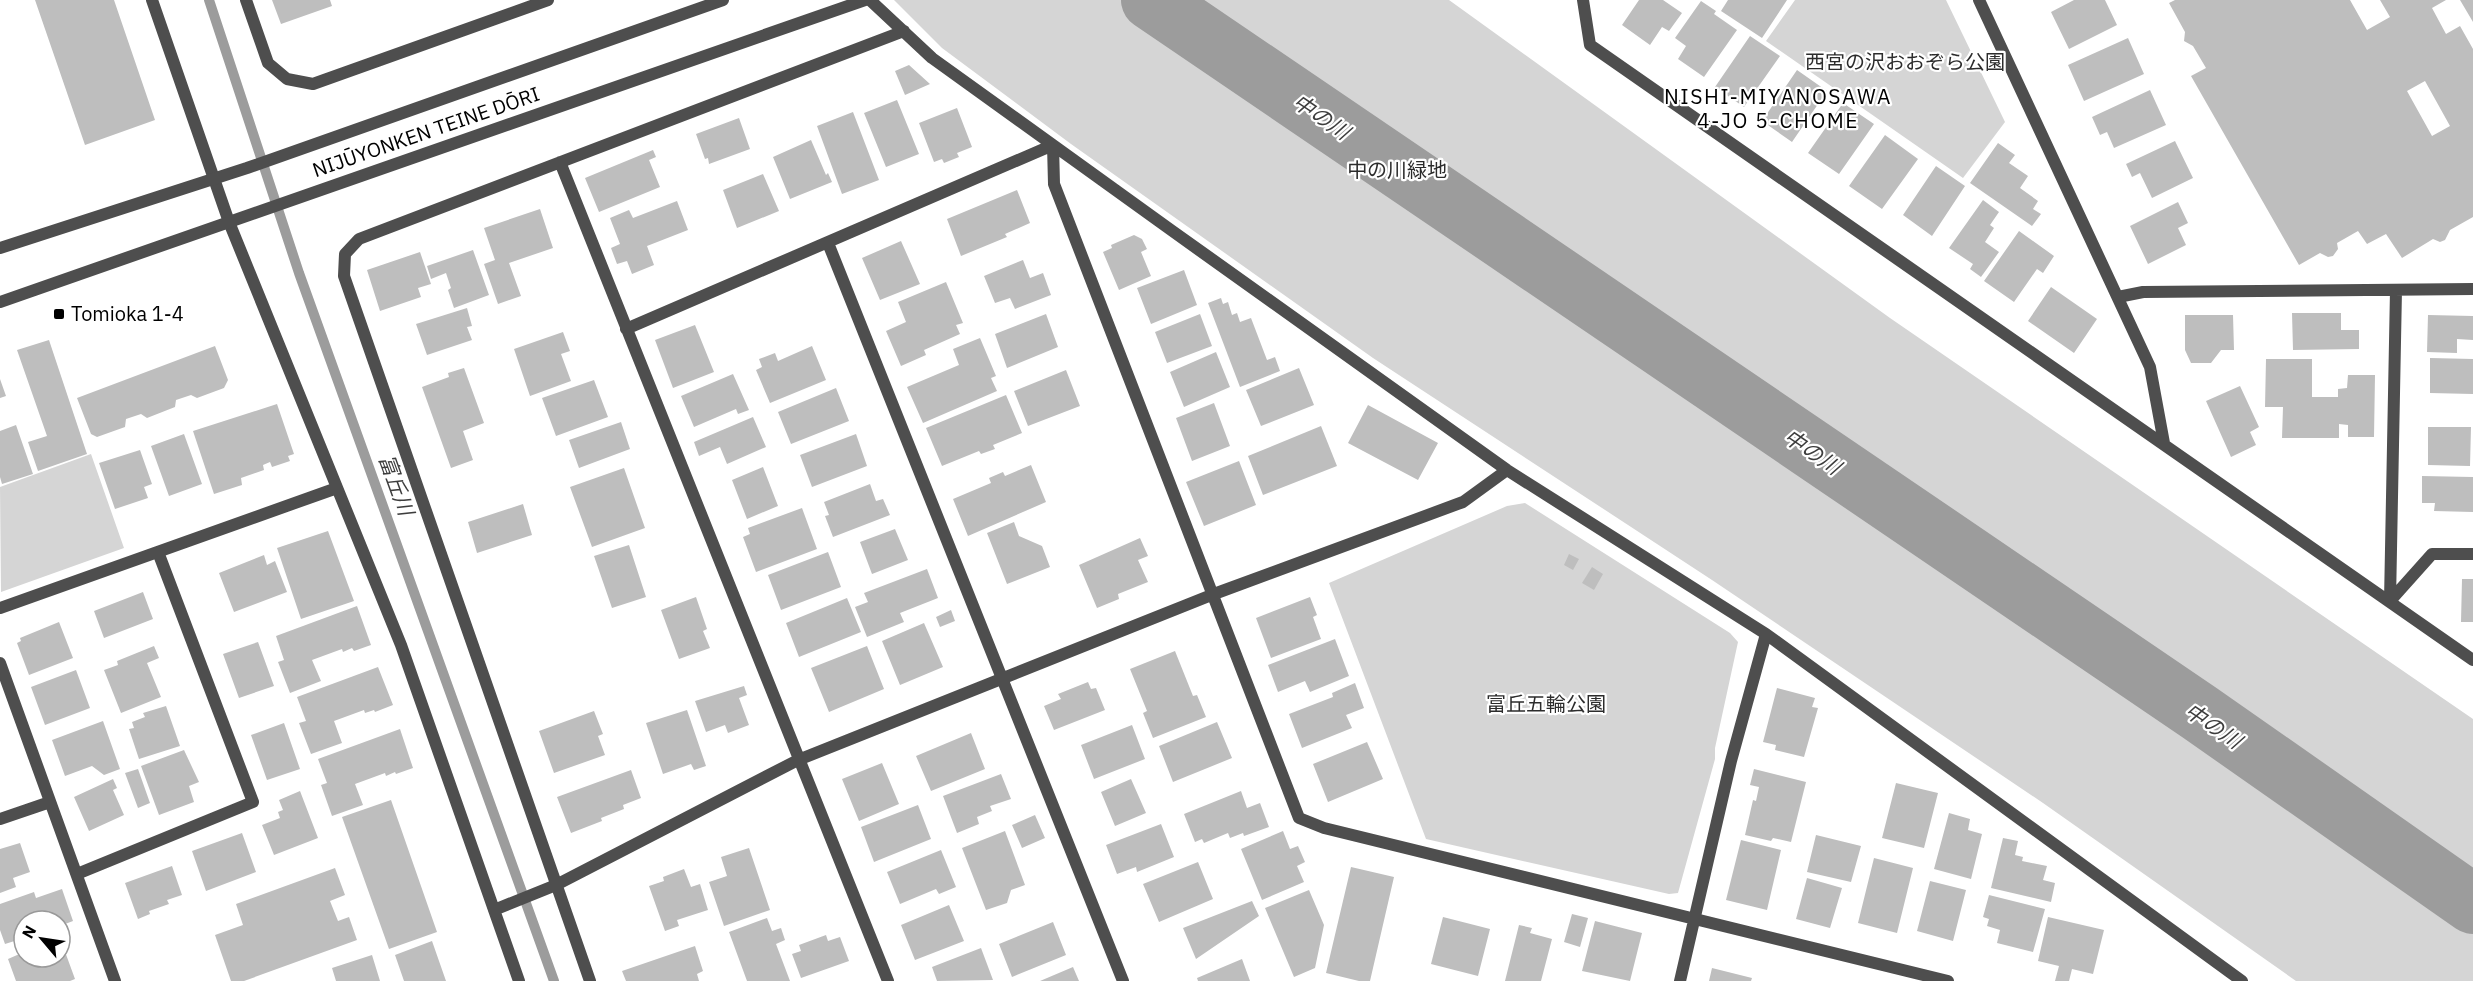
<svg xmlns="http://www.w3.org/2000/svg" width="2473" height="981" font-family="'IBM Plex Sans','Noto Sans JP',sans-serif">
<rect width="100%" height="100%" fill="#fff"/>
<!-- green -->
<path fill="#d5d5d5" d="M894 0H1449L1890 318 2473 719V981H2296L2043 803 1712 580 1373 358 1071 144 942 48Z
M1795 0H1946L2005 122 1963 178 1766 41Z
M91 454 124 548 1 592 0 487Z
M1525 503 1730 633 1738 642 1715 748V759L1678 893 1669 894 1426 839 1329 583 1507 506Z"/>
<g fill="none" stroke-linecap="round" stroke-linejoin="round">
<!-- stream -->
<path stroke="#9c9c9c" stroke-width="10" d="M209 0 299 273 554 981"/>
<!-- river -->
<path stroke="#9c9c9c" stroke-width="60" d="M1151 0 2200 713 2473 904"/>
</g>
<!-- building -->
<path fill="#bebebe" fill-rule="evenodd" d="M35 0H114L155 120 85 145Z
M272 0H330L332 6 281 24Z
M1639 0H1663L1682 13 1669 31 1662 27 1650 45 1622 25Z
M1728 0H1787L1762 38 1721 11Z
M2074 0H2105L2117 25 2069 49 2051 12Z
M2175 0H2350L2367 30 2390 17 2380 0H2446L2432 8 2446 34 2460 26 2473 49V217L2450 230 2445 240 2440 242 2433 239 2402 258 2386 234 2367 244 2358 231 2337 243 2338 249 2333 256 2328 257 2320 253 2299 265 2191 76 2206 68 2193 46 2184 41 2185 32 2169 3ZM2425 81 2450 126 2432 136 2407 91Z
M2460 0H2473V22Z
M1701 1 1716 11 1714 14 1737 30 1704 77 1678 59 1686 46 1675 38Z
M1750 36 1780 56 1744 107 1715 87Z
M2128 38 2144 74 2084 101 2068 65Z
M909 65 930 84 905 95 895 71Z
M1797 70 1827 91 1792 142 1762 121Z
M2150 90 2166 125 2114 148 2107 132 2100 135 2092 117Z
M897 100 919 154 886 167 864 113Z
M1843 103 1874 124 1839 174 1808 153Z
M957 108 972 147 957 153 959 157 944 163 942 159 934 162 919 123Z
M853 112 879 180 842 194 817 126Z
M739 118 750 149 709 164 708 158 705 159 696 134Z
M1885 135 1918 159 1882 209 1849 186Z
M811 140 826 175 828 173 832 182 790 199 773 157Z
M2175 141 2193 178 2152 198 2140 173 2132 177 2126 164Z
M1998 143 2015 155 2009 163 2028 176 2020 188 2038 201 2033 209 2041 214 2032 226 1970 183Z
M653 150 656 157 649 160 660 187 599 212 585 178Z
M1936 166 1965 186 1932 236 1903 215Z
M763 174 779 211 737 228 723 190Z
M1017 190 1030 223 1005 234 1007 237 961 256 947 219Z
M1983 200 1999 212 1990 225 1994 228 1985 242 1999 252 1981 277 1970 269 1973 264 1949 248Z
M677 201 688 230 647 246 654 265 632 274 627 261 617 264 611 248 620 244 610 218 629 210 633 218Z
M2178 202 2188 223 2178 228 2186 245 2148 264 2130 226Z
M540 209 553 248 509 263 521 296 498 304 484 264 495 260 484 228Z
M2019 231 2054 256 2043 273 2037 269 2014 302 1984 281Z
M1134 235 1142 239 1147 249 1141 252 1151 276 1119 290 1103 252 1112 248 1111 245Z
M901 241 920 284 880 300 862 258Z
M473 250 489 295 454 308 448 290 451 288 446 273 431 279 427 266Z
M420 252 431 284 418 288 421 297 380 311 367 270Z
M1023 260 1030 278 1043 273 1051 295 1015 309 1010 298 995 303 984 276Z
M1184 270 1197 305 1151 324 1137 288Z
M946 282 963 323 956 325 960 334 924 350 926 355 901 366 886 331 906 322 898 302Z
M2051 287 2097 319 2074 353 2028 321Z
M1221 298 1223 304 1228 302 1232 315 1237 313 1240 322 1251 318 1267 360 1275 357 1280 371 1240 387 1208 303Z
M467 308 472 326 467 327 472 340 427 355 416 324Z
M2292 313H2341V330H2359V349L2293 350Z
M1046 314 1058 347 1007 368 995 334Z
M1200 314 1212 346 1167 363 1155 332Z
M2185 315H2233L2234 350H2221L2211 363H2191L2185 350Z
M2428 315 2473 316V340L2457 339V353L2427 352Z
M695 325 714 372 673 388 655 340Z
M563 332 570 351 561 354 571 381 530 396 514 349Z
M980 338 996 376 991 378 997 391 923 423 907 387 959 365 953 349Z
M49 340 87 454 38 471 28 442 47 436 17 350Z
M215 346 228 380 224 388 197 398 191 395 176 400 175 407 147 418 141 414 126 419 125 427 97 437 91 434 77 398Z
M812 346 826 380 770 403 756 370 762 367 759 359 775 353 778 361Z
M1216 352 1230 387 1184 407 1170 372Z
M2430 358 2473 359V394L2430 393Z
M2266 359H2312V397H2338V389L2347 388 2348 375H2375L2374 437H2348V425L2339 424V438H2282L2283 407H2265Z
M464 368 484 423 463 431 473 460 451 468 422 387 449 377 448 373Z
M1299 368 1314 405 1261 426 1246 390Z
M1066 370 1080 406 1028 426 1014 391Z
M733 374 749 410 738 414 736 409 694 427 681 396Z
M0 379 6 396 0 398Z
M594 380 608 417 556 436 542 398Z
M2240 386 2259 427 2250 432 2256 445 2231 457 2206 401Z
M836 388 849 421 791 444 778 412Z
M1006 395 1022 433 993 445 995 449 981 454 979 451 942 466 926 428Z
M1214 403 1230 446 1192 461 1176 418Z
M277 404 294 454 288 456 290 461 272 467 270 462 263 465 264 470 241 478 242 485 214 494 193 431Z
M1368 405 1438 443 1418 480 1348 443Z
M753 417 766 447 727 464 720 447 699 456 694 442Z
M621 422 630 449 579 468 569 440Z
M16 425 33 474 2 484 0 477V431Z
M1321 426 1337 466 1263 495 1248 456Z
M2428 427H2471L2470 466 2428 465Z
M184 434 202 484 169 496 151 446Z
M856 434 867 466 812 487 800 455Z
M140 450 152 484 144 487 148 498 115 509 99 463Z
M1239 461 1256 505 1204 526 1186 482Z
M1031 465 1046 502 968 536 953 499 991 483 989 478 1003 472 1005 476Z
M763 467 778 506 747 519 732 480Z
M624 468 645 528 592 547 570 487Z
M2422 476 2473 477V512L2434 511 2435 503H2422Z
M870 484 876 501 883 499 890 515 833 537 825 516 829 515 824 502Z
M523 504 532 535 477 553 468 522Z
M802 508 817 549 756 572 743 537 750 534 748 528Z
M1014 522 1019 536 1042 546 1050 567 1007 584 987 533Z
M895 529 908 560 872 574 860 542Z
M328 531 354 601 301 619 277 548Z
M1140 538 1148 556 1138 560 1148 582 1118 594 1119 599 1097 608 1079 565Z
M629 545 646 597 612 608 594 556Z
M828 552 841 587 781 610 768 575Z
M1569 554 1579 559 1573 570 1564 565Z
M264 555 267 565 275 561 287 592 234 612 219 573Z
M1592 567 1603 574 1594 590 1582 583Z
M927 569 938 598 900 613 904 622 867 637 855 607 868 602 864 593Z
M2462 579H2473V622H2461Z
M143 592 153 619 104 638 94 611Z
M696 597 707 629 703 631 710 648 679 659 661 610Z
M1310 597 1317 615 1313 617 1321 639 1271 658 1256 618Z
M847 598 861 632 799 657 786 623Z
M357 606 371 645 354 651 352 648 343 652 342 649 312 660 321 681 290 693 278 662 284 660 276 636Z
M951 610 955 621 940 627 936 617Z
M59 622 73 658 29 675 17 643 21 641 20 638Z
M924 623 943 667 900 685 882 641Z
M1335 639 1349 676 1310 692 1305 681 1278 692 1268 665Z
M258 642 274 686 239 698 223 654Z
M154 646 159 658 147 663 161 697 121 713 104 670 118 665 117 661Z
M867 646 884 689 829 712 811 668Z
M1175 651 1193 696 1197 695 1206 717 1153 738 1143 713 1147 711 1130 669Z
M378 667 393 705 375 712 374 710 365 713 364 710 334 721 342 743 311 754 299 723 306 721 297 697Z
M76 670 90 708 45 725 31 687Z
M1088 682 1091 689 1096 688 1105 710 1054 730 1044 706 1061 699 1058 694Z
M1355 683 1364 708 1346 715 1352 728 1302 748 1289 714 1333 697 1332 693Z
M744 686 747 695 739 698 749 725 728 733 725 725 706 732 695 701Z
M1777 688 1815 698 1812 707 1818 708 1804 757 1775 750 1776 745 1763 742Z
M166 706 180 746 139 759 129 729 134 728 132 722 145 717 143 713Z
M687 710 706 766 694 770 691 764 663 774 646 723Z
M594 711 603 734 598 736 605 755 554 773 539 731Z
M103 721 120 769 104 775 92 766 65 776 52 740Z
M1217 722 1232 758 1173 782 1159 746Z
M284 723 300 769 267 780 251 735Z
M1132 725 1145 759 1094 779 1081 745Z
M400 729 413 768 396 774 395 772 386 776 385 773 355 784 363 805 332 816 321 785 327 783 318 759Z
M971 733 985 769 931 791 916 756Z
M1367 742 1383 779 1328 802 1313 764Z
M184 750 199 782 189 786 194 802 159 815 141 766Z
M882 763 899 804 859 821 842 779Z
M138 769 150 803 138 808 125 773Z
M1754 769 1806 782 1791 842 1773 838 1771 841 1745 835 1753 800 1756 801 1759 787 1750 785Z
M631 770 641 798 623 805 624 809 601 818 602 821 571 833 557 797Z
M1001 774 1011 799 990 806 992 811 977 817 979 824 957 833 943 796Z
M113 779 117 788 113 790 124 815 89 831 74 797Z
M1131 779 1146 813 1115 826 1101 792Z
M1896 783 1938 793 1924 848 1882 838Z
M300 791 318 838 274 855 262 825 280 818 278 812 283 810 279 800Z
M1241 791 1247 808 1260 803 1269 827 1244 836 1243 833 1230 838 1228 833 1204 843 1202 839 1195 842 1184 814Z
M391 800 437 932 389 949 342 817Z
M918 805 931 839 874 862 861 827Z
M1949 813 1970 819 1968 830 1982 834 1971 879 1934 869Z
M1035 815 1045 838 1022 848 1012 825Z
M1161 824 1174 857 1137 872 1136 867 1117 874 1106 845Z
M1005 831 1025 885 1011 890 1007 903 986 910 962 848Z
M1283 831 1290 849 1298 846 1305 862 1297 866 1304 882 1262 900 1241 849Z
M242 833 256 872 206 891 192 851Z
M1816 835 1861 846 1851 882 1807 872Z
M2003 838 2018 841 2015 855 2023 857 2022 861 2047 866 2043 880 2055 883 2051 902 1991 888Z
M1741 840 1781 850 1767 910 1726 900Z
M20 843 30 872 13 878 16 887 0 893V849Z
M749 848 770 910 724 926 709 882 727 876 721 857Z
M941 850 956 887 939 894 936 889 900 904 887 872Z
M1874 858 1913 868 1897 933 1858 923Z
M1198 862 1213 899 1159 922 1143 884Z
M172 866 182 895 167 900 169 904 149 911 150 914 138 919 125 883Z
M1351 867 1394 877 1370 981H1359L1326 973Z
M335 868 345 895 330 901 338 921 349 917 357 940 244 981H231L215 935 243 925 236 904Z
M684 869 691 887 700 884 708 910 677 920 679 926 665 931 649 886 664 881 663 877Z
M1807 878 1842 888 1830 928 1796 919Z
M1930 881 1966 890 1953 941 1917 931Z
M62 889 73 921 60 926V921H24V938L5 944 0 930V904L34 892 36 898Z
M1309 890 1324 925 1315 968 1294 977 1265 908Z
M1989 895 2045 909 2033 952 1997 943 2000 930 1987 926 1989 919 1983 917Z
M1252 901 1259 916 1196 959 1183 928Z
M949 905 964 941 915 960 901 925Z
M1572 914 1588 918 1580 947 1564 942Z
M1443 917 1490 929 1478 976 1431 964Z
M2048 917 2104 930 2093 974 2072 969 2069 981H2055L2059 966 2038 961Z
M767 918 772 931 781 928 785 940 776 944 790 981H747L729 932Z
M1595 921 1642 933 1630 981 1582 971Z
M1053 922 1066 955 1012 977 999 944Z
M1519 925 1532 928 1530 933 1552 939 1541 981H1505Z
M826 935 828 941 840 937 849 961 801 978 792 954 801 951 799 945Z
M60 938 75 979 70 981H16L8 959 24 952V957H60Z
M432 941 446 981H404L395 955Z
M695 946 703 971 697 974 699 981H626L622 971Z
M981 948 993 980 937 981 932 967Z
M372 955 380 981H336L332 968Z
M1242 959 1250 981H1198L1197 978Z
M1073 967 1079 981H1040Z
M1712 968 1752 978 1751 981H1709Z"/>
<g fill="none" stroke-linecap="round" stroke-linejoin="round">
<!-- minor -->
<path stroke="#4e4e4e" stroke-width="12" d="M152 0 229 222 401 645 519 981
M246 0 268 63 287 79 313 84 548 0
M870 0 932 58 1171 230 1507 470 1766 634 2242 981
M1583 0 1590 45 2473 660
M1979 0 2150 367 2164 443
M560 162 888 981
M828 243 1123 981
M2118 297 2143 292 2473 289
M626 329 1053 145 1054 184 1299 818 1324 828 1948 981
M2390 601 2396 290
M2390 601 2432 554H2473
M0 608 337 488
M0 663 115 981
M0 819 50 802
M77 874 253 802 158 552
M494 910 556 885 798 760 1214 594 1463 502 1507 470
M590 981 344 276 345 254 359 239 904 31
M1680 981 1731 761 1766 634"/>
<!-- tertiary -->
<path stroke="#4e4e4e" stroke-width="12" d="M0 248 247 168 723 0
M0 302 865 0"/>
</g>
<!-- markers -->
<rect fill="#000" stroke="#fff" stroke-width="2" x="53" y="308" width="12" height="12" rx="3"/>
<g text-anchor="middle" stroke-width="4.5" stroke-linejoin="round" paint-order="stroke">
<!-- park labels -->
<g font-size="20" fill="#2c2c2c" stroke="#fff">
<text x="1905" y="69">西宮の沢おおぞら公園</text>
<text x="1397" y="177">中の川緑地</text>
<text x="1546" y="711">富丘五輪公園</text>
</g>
<!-- street labels -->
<g font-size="20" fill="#000" stroke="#fff">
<text transform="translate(426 132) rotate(-19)" y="7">NIJŪYONKEN TEINE DŌRI</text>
</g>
<!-- poi labels -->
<g font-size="20" fill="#000" stroke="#fff" text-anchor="start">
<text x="71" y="321">Tomioka 1-4</text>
</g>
<!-- neighbourhood labels -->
<g font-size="21" letter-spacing="1.5" fill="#000" stroke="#fff">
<text x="1778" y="104">NISHI-MIYANOSAWA<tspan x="1778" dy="24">4-JO 5-CHOME</tspan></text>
</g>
<!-- water labels -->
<g font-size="21" font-style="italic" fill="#3d3d3d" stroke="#fff">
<text transform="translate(1321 117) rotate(34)" y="7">中の川</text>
<text transform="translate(1812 452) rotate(34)" y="7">中の川</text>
<text transform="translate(396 485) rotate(70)" y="7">富丘川</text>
<text transform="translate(2213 726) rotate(34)" y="7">中の川</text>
</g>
</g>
<!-- north arrow -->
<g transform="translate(42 939) rotate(299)"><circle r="28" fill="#ffffff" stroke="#999999" stroke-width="1.5"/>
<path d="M0-4.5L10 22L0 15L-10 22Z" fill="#000000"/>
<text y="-9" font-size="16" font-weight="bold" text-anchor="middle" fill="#000000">N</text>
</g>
</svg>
